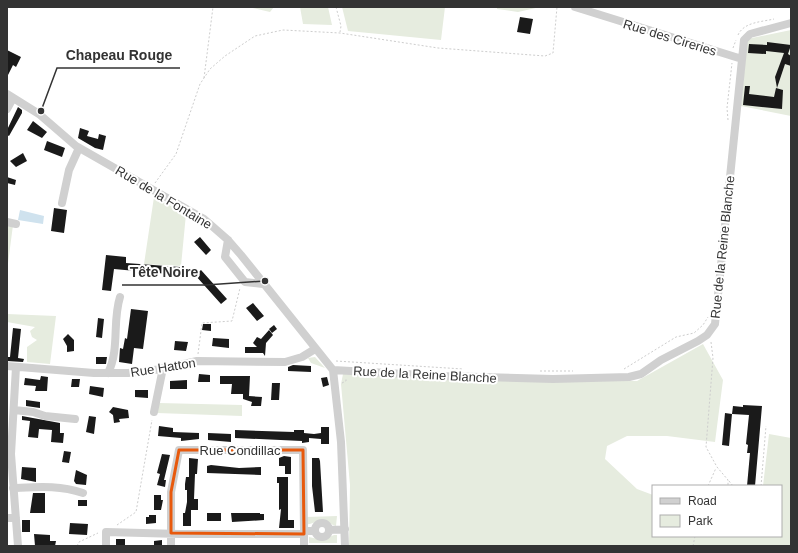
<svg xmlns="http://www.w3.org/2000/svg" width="798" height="553" font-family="Arial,sans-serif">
<rect width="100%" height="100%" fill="#fff"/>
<!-- green -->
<path fill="#e6ecdf" d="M249 7H274L270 12Z
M300 7H328L332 25 303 24Z
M342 7H445L441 40 348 31Z
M497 7H540L518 12 497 9Z
M791 30V116L741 106 747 39Z
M154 197 186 214 181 266 144 264Z
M7 224 13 225 7 271Z
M7 314 56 316 50 364 27 362V347L37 340 32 337 30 331 35 327 7 322Z
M703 344 723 380 715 442 667 436H627L607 446 605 459 637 489 653 495V536H781V486H763L769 434 791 438V546H349L350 485 341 384 343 374 637 381Z
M315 357 325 368 311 363 308 358Z
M159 403 242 405V416L157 413Z
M337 516 336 526C331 525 328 521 323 521 316 520 313 525 306 524V517Z
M334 535H337V543H309V537L322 540Z"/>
<!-- water -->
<path fill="#cfe2ee" d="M20 210 44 216 43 224 18 220Z"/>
<!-- building -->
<path fill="#1a1a1a" d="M520 17 533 19 530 34 517 32Z
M767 42 791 45 788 54 791 56V66L785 64 777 88 775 77 784 53 766 51V54L748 53 749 44 767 45Z
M7 50 21 57 16 67 13 65 7 77Z
M745 86H750L749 94 774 97 776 88 783 90 782 109 743 105Z
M18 107 22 110V113L9 136 7 135V130Z
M33 121 47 132 42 138 27 130Z
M80 128 89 131 87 136 98 139 99 134 106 136 103 150 95 148 78 138Z
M47 141 65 148 62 157 44 150Z
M23 153 27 161 16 167 10 161Z
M7 177 16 180 15 185 7 183Z
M54 208 67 210 64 233 51 231Z
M200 237 211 250 206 255 194 242Z
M106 255 126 257V263L180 267 179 275 114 269 111 291 102 290Z
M201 270 227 299 221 304 195 275Z
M253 303 264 316 257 321 246 308Z
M131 309 148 311 143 349 134 348 132 364 119 362 120 348 123 349 125 338 127 339Z
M98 318 104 319 102 338 96 337Z
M203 324H211V331L202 330Z
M274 325 277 329 272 333 269 329Z
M13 328 21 329 18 358 24 359 23 362 7 361V357H10Z
M269 330 273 335 266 343 265 356 263 353H245V347H257L253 343 257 337 261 339Z
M68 334 74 340V351L67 352V346L63 339Z
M213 338 229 339V348L212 346Z
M175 341 188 342 186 351 174 350Z
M96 357H107L106 364H96Z
M293 365 311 366V372L288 371V367Z
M199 374 210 375V382H198Z
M41 376 48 377 47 391H35L36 386 24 385 25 378 40 380Z
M220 376H250L249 396 262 397 261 406H251L252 402 243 399V394H231L232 384H220Z
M327 377 329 385 323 387 321 378Z
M72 379H80L79 387H71Z
M187 380V389H170V381Z
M272 383H280L279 400H271Z
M90 386 104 388 103 397 89 394Z
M135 390H148V398L135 397Z
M26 400 40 402V408L26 406Z
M743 405 762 406 755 486H747L750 453H747L748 445 746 444 749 415 732 414 733 406 743 407Z
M113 407 128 410 129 418 119 419 120 422 114 423 113 415 109 412Z
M725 413 732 414 729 446 722 445Z
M22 416 60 423V433H64L63 443 51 442 52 430 39 429 38 438 28 437 30 421 22 420Z
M89 416 96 417 94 434 86 432Z
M159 426 173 428V432L199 433V439L181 441V438L158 436Z
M321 427H329V444H321V439L309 438V442L302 443V441L235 438V430L294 432V430H304V433L314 434 321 433Z
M208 433 231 434V442L208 440Z
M64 451 71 452 69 463 62 462Z
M162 454 170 455 164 480H166L165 487 157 485 160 474 157 473Z
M284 456 291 457V474H285V466H279V458Z
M189 458 198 459 197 474H195L194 499H198V510H191V526H183V513H185L187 502V490H185V484L186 477H189Z
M312 458H319L320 461 323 512H315L312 486Z
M211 465 239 468 261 467V475L207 473V466Z
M22 467 36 468V482L21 479Z
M76 470 87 475 86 485 76 484 74 481Z
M277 477H288V520H294V528H279L281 509 279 510V483H277Z
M33 493H45V513H30Z
M154 495H161V500H163L161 510H154Z
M78 500H87V506H78Z
M207 513H221V521H207Z
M231 513H260V514H264V520L232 522Z
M149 515H156V523L146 524V517H149Z
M22 520H30V532H22Z
M70 523 88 524 87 535 69 534Z
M34 534 50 535V541H56L55 546H35Z
M116 539H125V546H116Z
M162 540V546H154V541Z"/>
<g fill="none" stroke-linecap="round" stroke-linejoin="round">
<!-- path -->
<path stroke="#cdcdcd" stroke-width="1" stroke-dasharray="2 2" stroke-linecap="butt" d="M336 7 341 26 340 32
M738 35C744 22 761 22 774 19
M733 48 736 40
M204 78 213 7
M728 120 727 108 732 63
M155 183 176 154 200 84 210 69 225 56 255 36 283 30 340 33 438 48 545 56 553 53 557 7
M711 342 713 358 706 447 717 467 728 480V486
M198 354 202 323 232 321 240 288
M336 361 463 369
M624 369 676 337 694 333 703 325 708 317
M540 371H573
M342 383 346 381V378
M729 481 733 486
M708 486 716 468
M761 486 766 426
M117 525 136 512 152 420
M77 546 79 542 98 533
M693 546 695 536"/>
<!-- minor -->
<path stroke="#d0d0d0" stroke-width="8" d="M575 7 742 59
M7 94 39 114 76 146 204 219 228 240 241 255 333 370 341 442 345 546
M7 109 13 98
M62 203 69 170 79 148
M7 222 16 224
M228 240 225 257 245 282 263 284
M7 366 94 373H128L162 369 197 361 285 362 302 357 315 349
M16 367 11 454 18 546
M333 370 441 376 553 379 629 377 641 374 661 360 698 341 707 335 715 324 744 40 750 34 791 23
M108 373C120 349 112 322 120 297
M14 410 33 412 45 416 75 419
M154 412 163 368
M13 488C38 487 59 485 83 493
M7 518H16
M315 530a7 7 0 1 1 14 0a7 7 0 1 1-14 0Z
M330 530 345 529
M106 546V532L180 534H304
M171 546V492L179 450H303L304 531H315
M304 546V531"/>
</g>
<!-- marked area -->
<path fill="none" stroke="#e8590c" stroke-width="3" stroke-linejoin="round" d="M179 450H303L304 534 171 533V492Z"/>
<g text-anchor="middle" stroke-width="4" stroke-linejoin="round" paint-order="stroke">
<!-- street labels -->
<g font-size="13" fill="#333" stroke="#fff">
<text transform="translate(670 37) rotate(17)" y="5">Rue des Cireries</text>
<text transform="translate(164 197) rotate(31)" y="5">Rue de la Fontaine</text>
<text transform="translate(722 247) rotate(-84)" y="5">Rue de la Reine Blanche</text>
<text transform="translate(163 367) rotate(-9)" y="5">Rue Hatton</text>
<text transform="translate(425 374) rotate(3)" y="5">Rue de la Reine Blanche</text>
<text x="240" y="455">Rue Condillac</text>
</g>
</g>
<!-- callouts -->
<path fill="none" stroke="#333" stroke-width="1.5" d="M41 111L57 68H180M265 281L206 285H122"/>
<g fill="#333" stroke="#fff" stroke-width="1.5">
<circle cx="41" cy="111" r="4"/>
<circle cx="265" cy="281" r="4"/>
</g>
<g font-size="14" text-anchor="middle" font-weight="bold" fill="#333" stroke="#fff" stroke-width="4" stroke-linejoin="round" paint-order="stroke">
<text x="119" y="60">Chapeau Rouge</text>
<text x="164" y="277">Tête Noire</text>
</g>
<!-- border -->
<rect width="798" height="553" fill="none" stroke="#333333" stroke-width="16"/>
<!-- legend -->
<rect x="652" y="485" width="130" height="52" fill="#ffffff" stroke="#adadad"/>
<rect x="660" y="498" width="20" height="6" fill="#d0d0d0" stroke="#adadad"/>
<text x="688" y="505" font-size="12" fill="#333333">Road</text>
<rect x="660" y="515" width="20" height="12" fill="#e6ecdf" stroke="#adadad"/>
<text x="688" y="525" font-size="12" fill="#333333">Park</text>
</svg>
